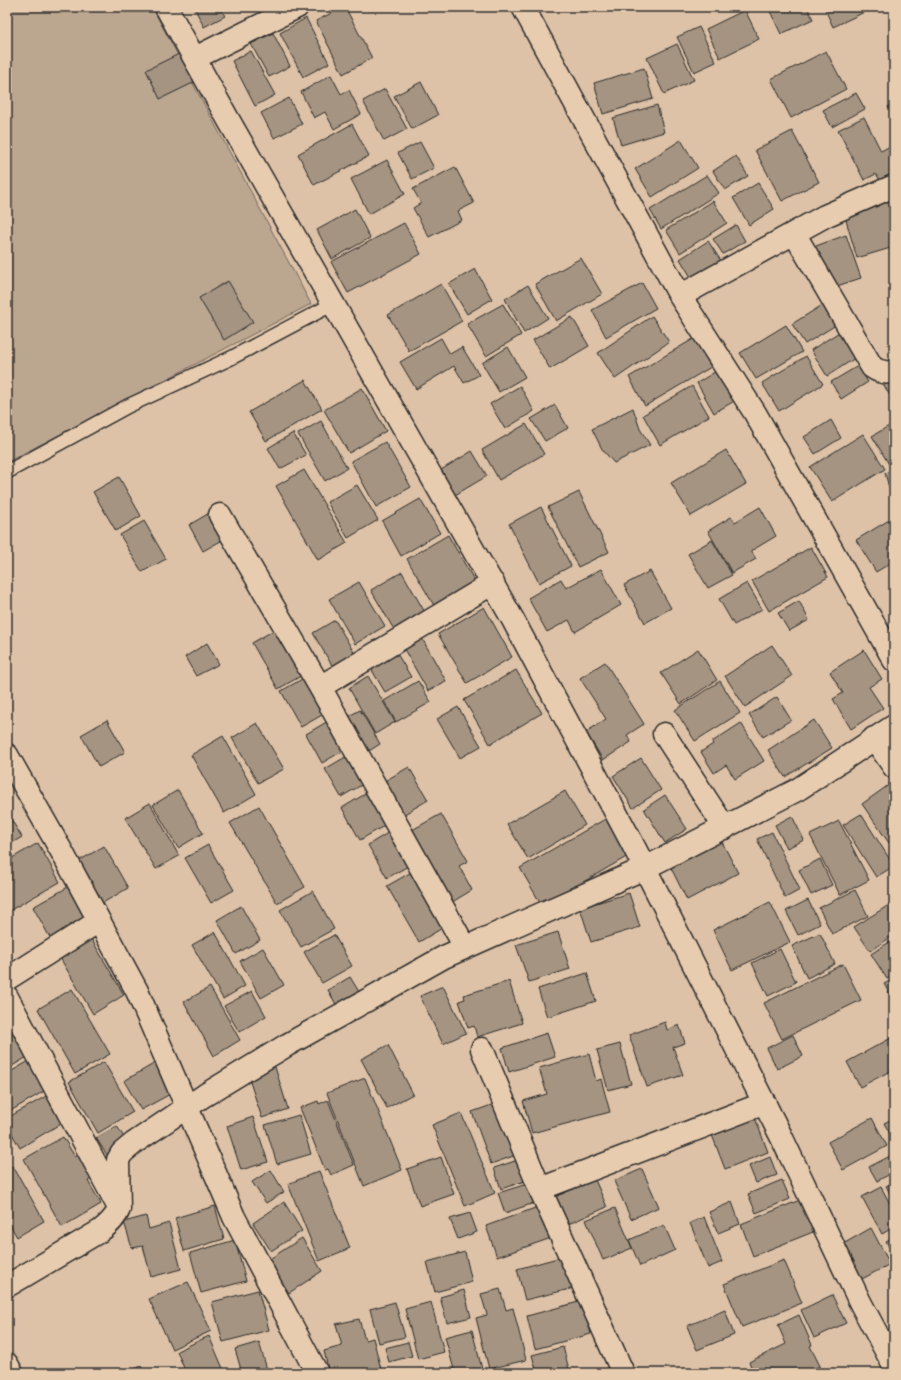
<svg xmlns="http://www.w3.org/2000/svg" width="901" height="1380" font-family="Delius,sans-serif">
<rect width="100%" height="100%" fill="#ddc2a7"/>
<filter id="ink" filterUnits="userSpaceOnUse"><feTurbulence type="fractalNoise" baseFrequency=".025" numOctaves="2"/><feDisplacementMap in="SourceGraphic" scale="8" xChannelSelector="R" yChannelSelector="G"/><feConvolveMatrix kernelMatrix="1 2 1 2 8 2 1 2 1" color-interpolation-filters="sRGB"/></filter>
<g filter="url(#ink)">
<!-- green -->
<path fill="#bba690" stroke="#73685e" d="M7 7H152L311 304 7 462Z"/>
<!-- building -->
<path fill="#a59481" stroke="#2b2b2b" d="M194 7H220L225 16 204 27Z
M343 7H345L372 58 343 74 316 21Z
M768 7H807L813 19 781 34Z
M824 7H875L833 27Z
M745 10 759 39 720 58 706 29Z
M306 18 329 63 303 77 280 33Z
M699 27 716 62 694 72 677 37Z
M273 33 290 66 269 77 251 44Z
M677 44 694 80 664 94 647 58Z
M251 51 275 95 255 106 232 61Z
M826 51 846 89 791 118 771 79Z
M183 52 197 81 160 99 146 70Z
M644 68 653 99 603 114 594 83Z
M331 75 341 94 349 90 361 114 334 129 325 112 314 118 301 92Z
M421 82 438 115 412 129 394 96Z
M385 89 407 129 384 141 363 101Z
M856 93 865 109 832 127 823 110Z
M289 98 302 124 274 138 261 113Z
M894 103V117L888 107Z
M657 105 664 132 621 145 613 118Z
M864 117 881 151 894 144V173L880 180 876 174 864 180 838 130Z
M352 124 369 156 314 185 298 154Z
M792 131 819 182 782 201 755 150Z
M681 140 698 168 652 197 635 169Z
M420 142 434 168 412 179 398 153Z
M736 156 748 176 725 190 713 171Z
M387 160 405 194 369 214 351 179Z
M455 167 474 203 458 211 462 220 429 237 413 208 421 203 413 189Z
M707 175 719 193 661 229 650 210Z
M758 183 774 209 749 225 733 198Z
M894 195V247L857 258 843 210Z
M713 201 727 223 680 253 666 230Z
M355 209 370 238 332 259 317 230Z
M404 223 421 254 348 293 331 262Z
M736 225 745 241 723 254 713 239Z
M846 235 861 278 828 289 813 247Z
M708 241 723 264 694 282 680 259Z
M581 258 602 294 556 321 535 284Z
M475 269 492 299 467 314 449 284Z
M228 281 253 322 224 340 199 298Z
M642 283 656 308 606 337 592 310Z
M441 284 462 321 409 351 388 315Z
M528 285 548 318 524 333 505 299Z
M503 304 521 335 486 356 467 324Z
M824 304 836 325 805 344 792 324Z
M652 316 669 342 615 379 598 353Z
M572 317 589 346 550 369 533 340Z
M786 325 802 352 756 379 740 353Z
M844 329 860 355 827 376 811 350Z
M441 338 450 354 462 347 479 375 464 383 454 366 416 389 400 362Z
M695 338 711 367 645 406 629 377Z
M508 347 525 377 499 392 482 363Z
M806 356 823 384 779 411 762 383Z
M858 366 868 382 841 399 831 382Z
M718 370 736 400 714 413 697 383Z
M894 377V402L883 384Z
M305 380 322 409 266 441 249 412Z
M520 386 534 411 505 429 490 404Z
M692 386 709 416 660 445 643 415Z
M362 388 386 431 349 453 324 410Z
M555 405 568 428 545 441 531 419Z
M633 408 640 429 650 445 614 463 602 449 592 429Z
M831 420 841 438 815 454 804 437Z
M321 421 347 468 325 481 298 434Z
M526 424 544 454 499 480 482 450Z
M889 426 894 433V463L890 466 872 436Z
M293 433 306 455 280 469 268 448Z
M863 434 885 469 832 502 810 467Z
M385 442 411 487 376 507 351 461Z
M726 450 746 484 691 516 671 483Z
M472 451 487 476 455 495 441 470Z
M304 470 347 543 318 560 276 486Z
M894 470V502H893L885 473Z
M119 477 141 516 116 531 93 492Z
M357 485 378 520 348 538 327 502Z
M579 492 609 552 578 567 548 507Z
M420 499 440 533 401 556 382 521Z
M541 507 571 566 539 583 509 524Z
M760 507 776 536 751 551 756 559 732 573 708 531 731 517 735 522Z
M211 512 226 538 203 551 189 525Z
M894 517V561L876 572 856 540Z
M144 521 166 559 142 572 120 535Z
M448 535 477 585 436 609 407 559Z
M712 540 732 575 708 588 688 554Z
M811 547 828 577 769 611 752 581Z
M601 569 621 605 575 632 569 620 547 632 528 598 561 579 566 588Z
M650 571 671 608 645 623 624 585Z
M402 572 427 616 396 633 371 590Z
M359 582 385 626 355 644 329 599Z
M747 583 762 609 734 625 719 599Z
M799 601 809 620 789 631 778 613Z
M484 607 512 657 467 683 438 634Z
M335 620 359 661 337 674 313 633Z
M281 626 308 672 278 689 252 643Z
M419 633 446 681 428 691 401 644Z
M207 643 219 664 196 676 185 657Z
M772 645 792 676 745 707 725 676Z
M393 647 411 677 385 692 367 662Z
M698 649 717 680 681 704 661 673Z
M864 650 882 679 869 687 883 708 851 729 833 699 843 693 830 672Z
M605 662 644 724 627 735 631 742 603 760 586 732 606 719 580 678Z
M516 670 542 713 490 744 464 700Z
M311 674 331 710 301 727 281 691Z
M368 676 395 722 375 734 349 688Z
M418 681 431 702 396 722 384 701Z
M720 681 740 713 695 741 675 710Z
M777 697 791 720 763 737 749 715Z
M458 707 481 746 460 758 437 719Z
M360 710 380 744 361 756 340 721Z
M107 720 125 752 99 767 81 735Z
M330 720 346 749 322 763 306 734Z
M814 720 832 748 785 777 768 750Z
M257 723 284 769 258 783 232 738Z
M741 723 764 761 735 779 726 765 714 773 701 752 713 744 712 742Z
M223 736 256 794 224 813 191 755Z
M349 755 365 783 341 797 325 769Z
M641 758 661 790 633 808 613 776Z
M409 767 428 800 396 819 376 786Z
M890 784 894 791V839L889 843 862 804Z
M178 790 203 833 178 848 153 805Z
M370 791 389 823 360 840 342 808Z
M565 791 585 825 528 859 507 824Z
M665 795 687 829 665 843 644 809Z
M150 803 179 856 156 869 125 818Z
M259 806 305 887 277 903 230 823Z
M7 813 22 837 7 846Z
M441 814 468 861 459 866 472 890 444 907 403 835Z
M861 814 894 866 876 877 843 825Z
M792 816 804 840 787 848 775 825Z
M607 818 628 856 542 906 520 868Z
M839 821 869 880 840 895 810 835Z
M391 831 410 865 387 878 368 845Z
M772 832 800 890 785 898 757 839Z
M721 840 738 873 687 900 670 866Z
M38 843 60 882 7 912V861Z
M208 845 234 890 211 903 185 858Z
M104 846 128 888 101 904 77 862Z
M820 859 832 885 811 895 799 870Z
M417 869 449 924 419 942 387 886Z
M68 887 88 922 53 943 33 907Z
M855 890 868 916 832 934 819 908Z
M313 891 334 929 301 947 280 910Z
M629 893 640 927 591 942 580 908Z
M808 900 820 924 798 935 786 911Z
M770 902 790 942 732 970 713 930Z
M892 903 894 907V935L870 951 854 927Z
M241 906 260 940 236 954 217 920Z
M215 932 245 986 223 999 192 945Z
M558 932 570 969 529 982 516 945Z
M88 933 124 995 93 1014 56 951Z
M820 933 835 964 807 978 792 946Z
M334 935 352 966 322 983 304 952Z
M894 939V975L887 979 871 954Z
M263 948 284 985 261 998 240 961Z
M780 949 796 982 768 996 752 963Z
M843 964 861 1000 782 1039 764 1003Z
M587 973 596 1001 547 1017 538 989Z
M350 977 361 995 338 1008 328 990Z
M894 979V1002L884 984Z
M509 981 522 1023 477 1037 474 1026 468 1028 459 1001 465 999 464 995Z
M443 986 466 1033 443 1044 420 996Z
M210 987 240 1040 214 1056 184 1002Z
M72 989 110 1054 75 1074 38 1009Z
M252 991 266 1016 239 1032 224 1006Z
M665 1022 667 1030 679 1025 685 1043 673 1047 683 1075 647 1087 629 1035Z
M18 1025 34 1053 7 1069V1031Z
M547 1033 555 1057 509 1072 502 1048Z
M793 1035 803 1056 777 1069 767 1048Z
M893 1037 894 1069 860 1087 847 1062Z
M620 1044 631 1084 608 1090 597 1050Z
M388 1045 413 1094 387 1108 361 1059Z
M589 1054 596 1081 601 1079 610 1112 532 1133 523 1101 547 1094 539 1068Z
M34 1058 51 1087 7 1113V1074Z
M104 1062 133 1112 98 1133 69 1082Z
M157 1062 174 1092 141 1110 124 1081Z
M275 1067 288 1109 262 1118 248 1076Z
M365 1078 402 1170 364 1186 327 1093Z
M50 1094 65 1121 20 1148 7 1125V1118Z
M328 1100 354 1165 331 1175 328 1169 325 1170 300 1108 318 1101 319 1104Z
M500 1102 519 1154 491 1164 472 1112Z
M461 1113 495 1193 465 1206 432 1125Z
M299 1115 311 1154 277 1164 265 1125Z
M253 1117 268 1162 241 1170 227 1126Z
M755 1118 768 1152 725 1169 712 1135Z
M872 1118 887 1146 843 1170 828 1142Z
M894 1118V1141L884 1123Z
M117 1126 128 1144 107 1155 96 1138Z
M63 1137 75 1157 86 1151 99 1174 88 1181 101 1204 62 1227 24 1159Z
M894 1154V1172L877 1181 869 1167Z
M441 1157 454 1194 420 1206 407 1169Z
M770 1157 777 1175 756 1183 749 1166Z
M521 1159 528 1180 501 1189 494 1168Z
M13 1166 44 1221 17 1237 7 1220V1170Z
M642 1169 659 1207 631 1219 614 1181Z
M271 1170 284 1192 266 1203 252 1182Z
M319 1171 350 1248 319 1261 288 1184Z
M595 1180 607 1207 564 1226 552 1198Z
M782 1180 790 1199 756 1213 748 1194Z
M894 1182V1201L886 1186Z
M530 1183 537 1202 505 1213 498 1193Z
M881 1187 894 1211V1227L882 1234 862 1197Z
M800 1200 813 1232 753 1256 741 1224Z
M284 1202 302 1231 271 1251 253 1223Z
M732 1202 740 1224 718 1233 709 1212Z
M546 1204 557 1236 497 1257 486 1226Z
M215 1206 224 1239 184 1251 175 1218Z
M615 1208 632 1248 603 1260 586 1220Z
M470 1213 477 1232 458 1239 450 1219Z
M146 1216 149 1229 169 1223 181 1269 151 1277 143 1246 132 1248 124 1222Z
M704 1217 722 1262 708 1268 690 1223Z
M664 1225 675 1250 640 1266 629 1240Z
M871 1228 890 1264 862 1279 843 1244Z
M894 1237V1257L886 1241Z
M302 1238 322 1271 289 1293 268 1260Z
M235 1240 246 1281 201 1293 190 1253Z
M465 1252 472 1282 435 1292 427 1262Z
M565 1256 574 1288 525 1300 517 1269Z
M784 1260 802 1303 742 1327 724 1284Z
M188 1282 211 1331 172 1349 149 1299Z
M500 1289 506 1310 513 1308 526 1360 489 1369 476 1318 487 1315 481 1294Z
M258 1290 269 1330 223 1342 212 1302Z
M464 1290 471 1317 447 1323 440 1297Z
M832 1295 846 1323 814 1338 801 1310Z
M582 1301 591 1334 535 1349 527 1316Z
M395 1302 405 1337 379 1343 370 1309Z
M431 1302 444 1352 418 1359 405 1309Z
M725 1310 734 1335 697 1350 687 1326Z
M799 1315 812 1345 810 1346 820 1366 805 1373H754L749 1362 786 1344 778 1325Z
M359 1319 365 1340 373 1338 381 1369 365 1373H329L324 1351 342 1346 336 1324Z
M472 1330 483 1373H455L445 1337Z
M209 1336 225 1373H186L177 1351Z
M259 1342 268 1373H242L235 1349Z
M408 1342 412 1356 389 1362 385 1348Z
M563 1347 570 1373H537L532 1355Z
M141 1366 145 1373H127Z
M831 1368 833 1373H822Z"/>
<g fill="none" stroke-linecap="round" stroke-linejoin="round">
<!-- service casing -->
<g stroke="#2b2b2b" stroke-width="16">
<path id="service" d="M7 472 128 406 231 358 333 304"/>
</g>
<!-- minor casing -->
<g stroke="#2b2b2b" stroke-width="25">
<path id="minor" d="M166 7 228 119 512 618 631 841 781 1136 860 1302 894 1366
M523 7 680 296 755 413 894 660
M195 58 297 7
M794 233 872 367C879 372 886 374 894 371
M680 296 825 216 894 186
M220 515 320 687 465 947
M320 687 493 583
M664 734 725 828
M874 738 894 767
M7 755 62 852 137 991 234 1217 317 1373
M7 979 99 921
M7 997 118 1206
M482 1049 540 1189 623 1373
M540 1189 765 1103
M7 1286 100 1231C108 1225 115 1219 119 1209L118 1160 122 1153 134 1143 205 1095 287 1045 444 957 645 868 797 790 894 726
M7 1364 12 1373"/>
</g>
<!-- service -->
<use href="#service" stroke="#e8ccaf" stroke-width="13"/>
<!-- minor -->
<use href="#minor" stroke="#e8ccaf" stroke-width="22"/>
</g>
</g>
<!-- margin -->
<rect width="901" height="1380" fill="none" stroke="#e8ccaf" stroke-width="24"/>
<rect x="12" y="12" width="877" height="1356" fill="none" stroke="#2b2b2b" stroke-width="1.5" filter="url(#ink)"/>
</svg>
